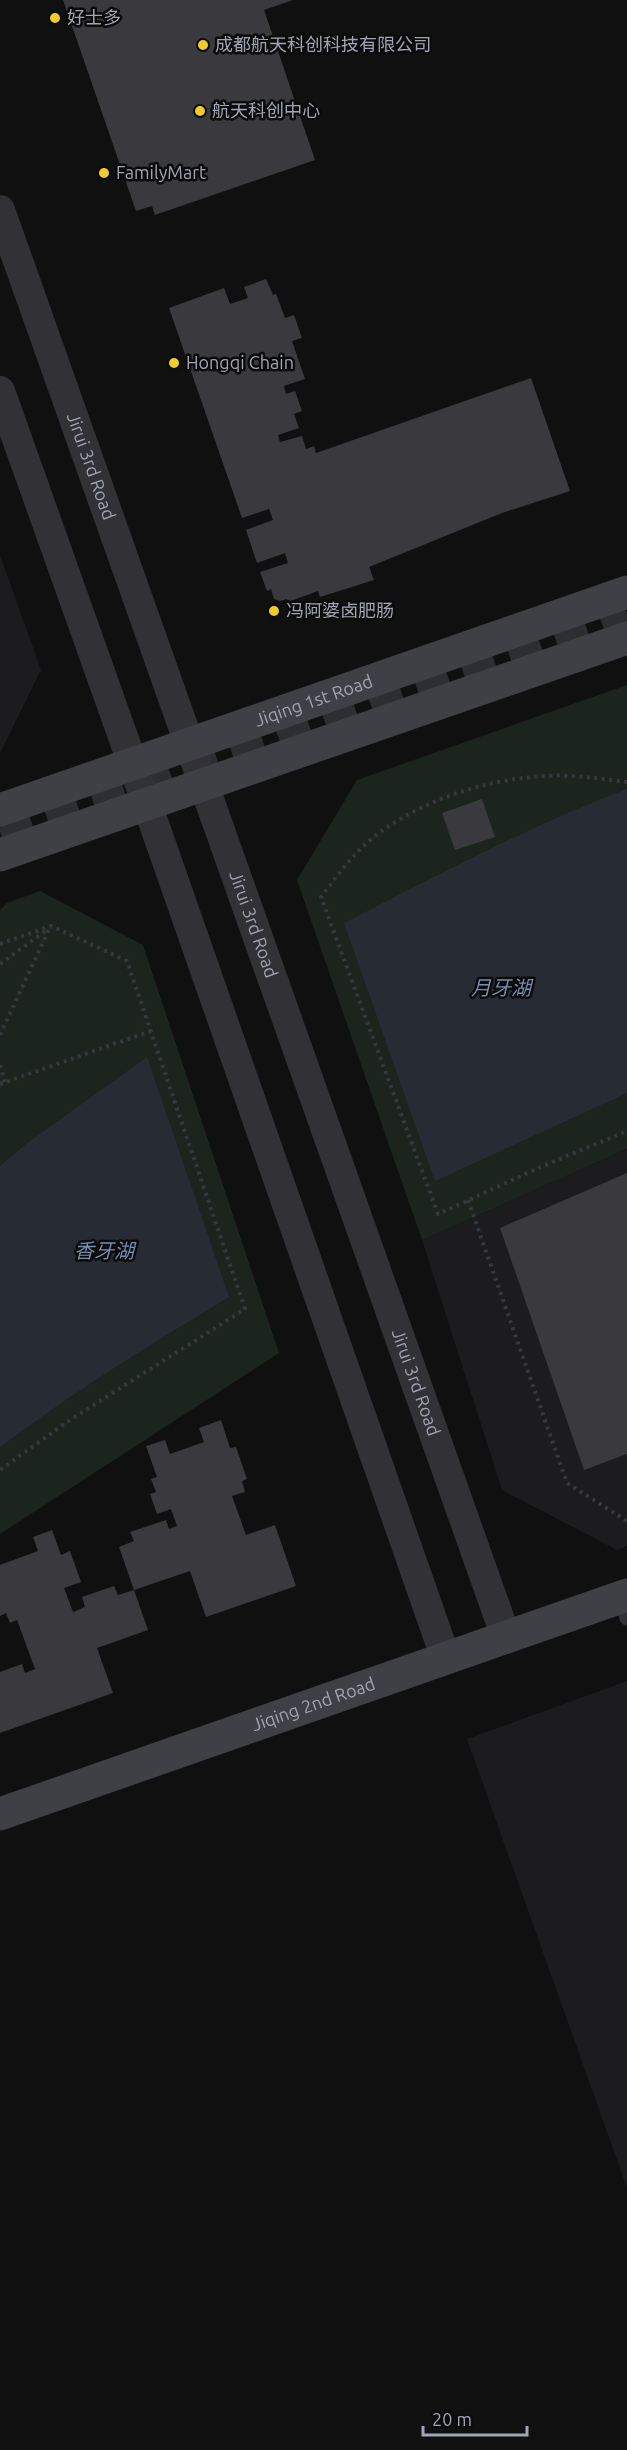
<svg xmlns="http://www.w3.org/2000/svg" width="627" height="2450" font-family="Ubuntu,'Noto Sans SC',sans-serif">
<rect width="100%" height="100%" fill="#101011"/>
<!-- built -->
<path fill="#1c1c1e" d="M0 555 41 670 0 753Z
M627 1149V1546L617 1550 502 1490 422 1240Z
M627 1681V2188L467 1739Z"/>
<!-- green -->
<path fill="#1c241e" d="M627 685V1149L422 1240 297 880 357 780Z
M40 891 143 945 279 1353 0 1534V910L7 903Z"/>
<!-- water -->
<path fill="#272c34" d="M627 789V1093L435 1181 344 923C437 875 529 826 627 789Z
M147 1057 229 1297C151 1344 73 1392 0 1447V1166L26 1144Z"/>
<!-- building -->
<path fill="#3a3a3e" d="M63 0H293L264 10 315 160 155 215 152 206 136 211Z
M266 279 273 295 276 294 285 318 294 315 302 338 292 341 305 379 284 386 286 394 295 391 302 411 294 414 299 428 278 435 280 442 302 436 306 449 314 446 316 453 531 378 570 491 502 513 369 567 374 580 320 597 318 591 288 602 287 599 280 601 274 599 271 589 267 591 260 572 288 563 285 553 257 563 246 530 273 520 269 509 242 518 169 308 224 288 230 304 248 298 244 287Z
M482 799 495 837 455 850 442 813Z
M627 1173V1454L584 1470 500 1228Z
M221 1420 230 1448 236 1447 247 1479 242 1481 245 1492 232 1496 246 1535 275 1525 296 1586 206 1617 190 1571 134 1590 148 1630 97 1648 113 1693 0 1733V1672L22 1664 25 1673 35 1669 17 1620 10 1623 6 1613 0 1616V1565L38 1551 33 1537 52 1530 61 1555 70 1551 81 1582 64 1588 73 1612 85 1607 82 1597 114 1586 118 1595 134 1590 119 1547 134 1541 130 1532 166 1520 169 1529 177 1526 171 1509 157 1514 150 1494 156 1492 151 1479 157 1477 146 1446 165 1440 170 1454 204 1442 199 1428Z"/>
<g fill="none" stroke-linecap="round" stroke-linejoin="round">
<!-- secondary-tunnel -->
<path stroke="#2d2e31" stroke-width="33" stroke-dasharray="33 16" stroke-linecap="butt" d="M0 832 627 614"/>
<!-- path -->
<path stroke="#37383d" stroke-width="4" stroke-dasharray="3 4.5" stroke-linecap="butt" d="M627 782C600 779 573 774 545 776 488 779 425 799 379 833 355 850 338 875 321 897L438 1214 543 1166 627 1131
M0 944 51 926 127 961 245 1309 70 1420 0 1470
M0 964 48 929
M0 1035 50 927
M0 1065 5 1082
M0 1084 151 1031
M468 1200 567 1483 627 1521"/>
<!-- lane -->
<path stroke="#313136" stroke-width="15" d="M621 1597 627 1618"/>
<!-- street -->
<g stroke="#313136" stroke-width="30">
<path id="s1" d="M0 210 506 1637"/>
<path d="M0 391 147 804 446 1659"/>
</g>
<!-- secondary -->
<g stroke="#3f4046" stroke-width="33">
<path id="s2" d="M0 810 627 592"/>
<path d="M0 855 627 638"/>
<path id="s3" d="M0 1814 627 1595"/>
</g>
</g>
<!-- markers -->
<g fill="#eecc2c" stroke="#0b0b0c" stroke-width="2">
<circle cx="55" cy="18" r="6"/>
<circle cx="203" cy="45" r="6"/>
<circle cx="200" cy="111" r="6"/>
<circle cx="104" cy="173" r="6"/>
<circle cx="174" cy="363" r="6"/>
<circle cx="274" cy="611" r="6"/>
</g>
<g text-anchor="middle" stroke-width="5" stroke-linejoin="round" paint-order="stroke">
<!-- poi labels -->
<g font-size="18" fill="#a1a4b2" stroke="#0b0b0c" text-anchor="start">
<text x="67" y="24">好士多</text>
<text x="215" y="51">成都航天科创科技有限公司</text>
<text x="212" y="117">航天科创中心</text>
<text x="116" y="179">FamilyMart</text>
<text x="186" y="369">Hongqi Chain</text>
<text x="286" y="617">冯阿婆卤肥肠</text>
</g>
<!-- street labels -->
<g font-size="18" fill="#a1a4b2" stroke="#0b0b0c">
<text dy="6" stroke="none"><textPath href="#s1" startOffset="272">Jirui 3rd Road</textPath></text>
<text dy="6" stroke="none"><textPath href="#s2" startOffset="332">Jiqing 1st Road</textPath></text>
<text dy="6" stroke="none"><textPath href="#s1" startOffset="758">Jirui 3rd Road</textPath></text>
<text dy="6" stroke="none"><textPath href="#s1" startOffset="1244">Jirui 3rd Road</textPath></text>
<text dy="6" stroke="none"><textPath href="#s3" startOffset="332">Jiqing 2nd Road</textPath></text>
</g>
<!-- water labels -->
<g font-size="20" font-style="italic" fill="#788cad" stroke="#0b0b0c">
<text x="501" y="995">月牙湖</text>
<text x="104" y="1258">香牙湖</text>
</g>
</g>
<!-- scale -->
<path d="M423 2426v9h104v-9" fill="none" stroke="#a1a4b2" stroke-width="3"/>
<text x="432" y="2426" font-size="18" fill="#a1a4b2" stroke="#0b0b0c" stroke-width="4.5" paint-order="stroke">20 m</text>
</svg>
